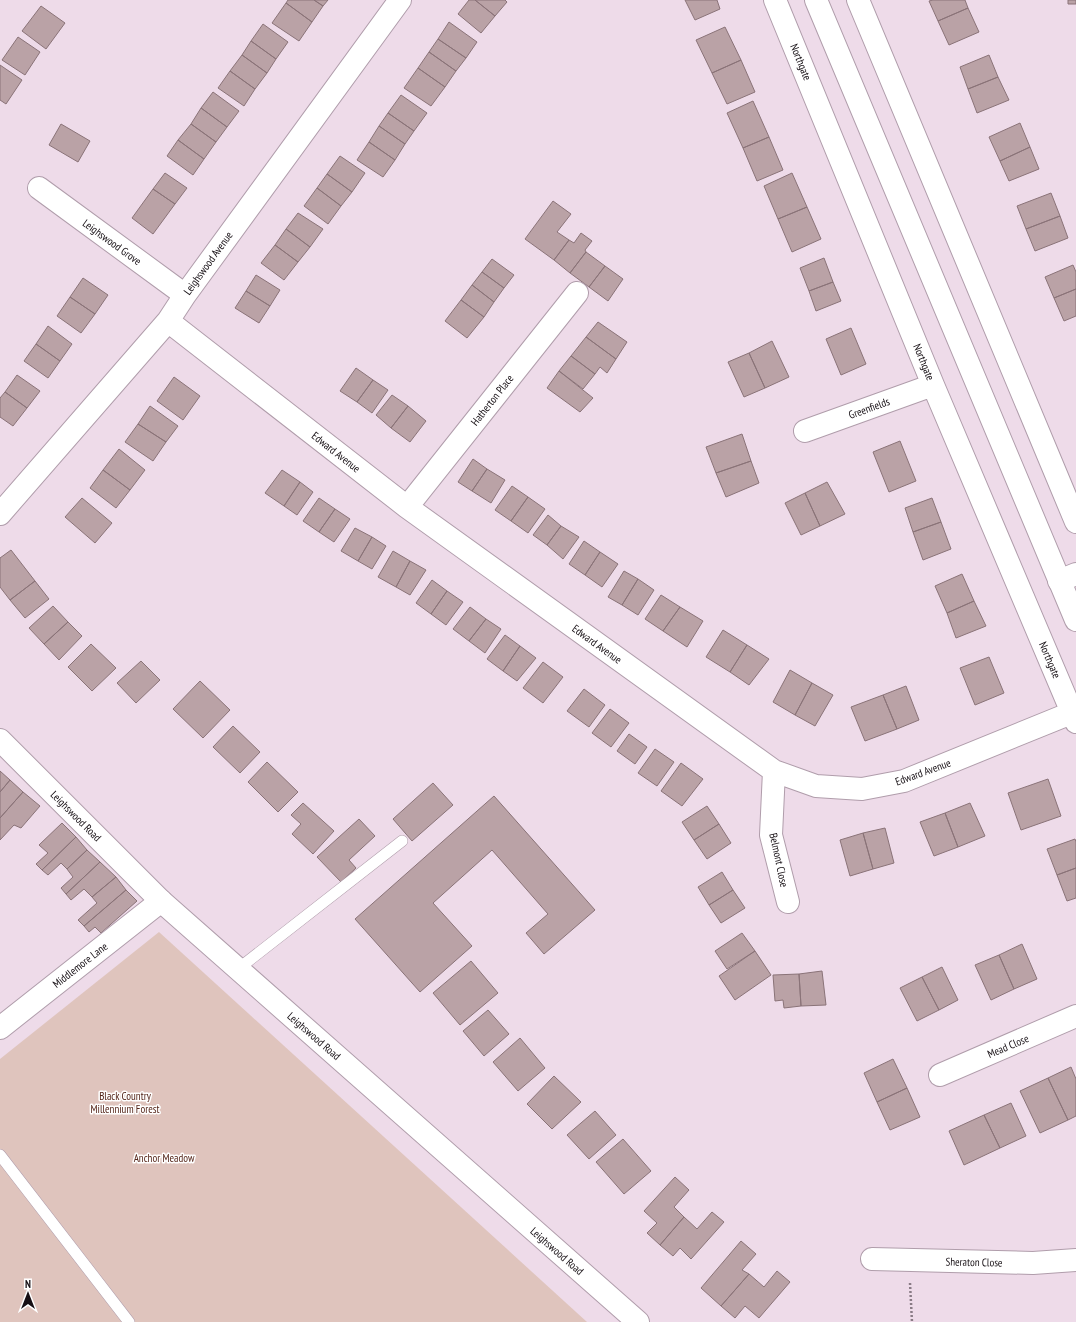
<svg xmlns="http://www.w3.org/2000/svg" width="1076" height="1322" font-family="'PT Sans Narrow',sans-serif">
<rect width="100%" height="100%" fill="#eedbe9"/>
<!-- green -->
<path fill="#dfc4bd" d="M159 932 587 1322H0V1059Z"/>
<!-- building -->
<path fill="#baa2a6" stroke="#8a7378" d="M288 0H314L323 6 312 22 286 3Z
M314 0H328L323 6Z
M469 0H475L495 16 481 33 458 14Z
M475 0H505L507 2 495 16Z
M685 0H717L720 9 695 20Z
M933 0H965L968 8 938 21 929 1Z
M1068 0H1076V4H1068Z
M286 3 312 22 299 41 272 23Z
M41 6 65 23 46 49 22 31Z
M968 8 979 32 949 45 938 21Z
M449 22 477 42 466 58 438 39Z
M263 24 288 42 276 59 251 41Z
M725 27 741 60 712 73 696 40Z
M18 37 40 52 25 75 2 60Z
M438 39 466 58 456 71 429 52Z
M251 41 276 59 267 73 242 55Z
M429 52 456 71 445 87 418 68Z
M242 55 267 73 255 89 230 71Z
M989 55 998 77 968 89 960 67Z
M741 60 755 92 727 104 712 73Z
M0 65 22 80 6 104 0 100Z
M418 68 445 87 431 106 404 88Z
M230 71 255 89 244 106 218 88Z
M998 77 1009 100 977 113 968 89Z
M213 92 239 111 227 127 201 108Z
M401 95 427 113 414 131 388 113Z
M753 101 769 137 743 148 727 113Z
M201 108 227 127 216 142 191 124Z
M388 113 414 131 405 144 379 126Z
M1020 123 1030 147 1000 161 989 137Z
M61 124 90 141 78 162 49 145Z
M191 124 216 142 204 159 178 140Z
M379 126 405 144 395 160 369 142Z
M769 137 783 170 757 181 743 148Z
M178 140 204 159 193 175 167 156Z
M369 142 395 160 383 177 357 160Z
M1030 147 1039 169 1009 181 1000 161Z
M340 156 365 173 352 192 327 174Z
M165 173 187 188 175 204 153 189Z
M792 173 807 207 778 219 764 186Z
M327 174 352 192 341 206 317 188Z
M317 188 341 206 328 224 304 206Z
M153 189 175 204 153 234 132 218Z
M1051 193 1060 216 1026 229 1017 206Z
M553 201 571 214 557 232 569 240 554 260 525 239Z
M807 207 821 239 792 252 778 219Z
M298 213 323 229 310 247 286 229Z
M1060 216 1068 238 1035 251 1026 229Z
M286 229 310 247 298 262 275 245Z
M581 233 592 241 585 250 586 252 570 273 554 260 569 240 574 243Z
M275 245 298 262 284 280 261 263Z
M586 252 605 266 589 287 570 273Z
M824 258 833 282 809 291 800 268Z
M492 259 514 275 504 288 482 272Z
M1073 265 1076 272V289L1054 298 1045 277Z
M605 266 623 279 608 301 589 287Z
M482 272 504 288 494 302 472 285Z
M256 275 280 290 270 306 246 291Z
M83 278 108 295 95 314 70 297Z
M833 282 841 301 816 311 809 291Z
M472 285 494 302 484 317 461 300Z
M1076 289V316L1064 321 1054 298Z
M246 291 270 306 259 323 235 308Z
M70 297 95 314 81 333 57 316Z
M461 300 484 317 467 338 445 321Z
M598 322 627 342 616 359 586 337Z
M48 326 72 344 60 361 36 344Z
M851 328 866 364 841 375 826 339Z
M586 337 616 359 607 373 600 367 595 374 571 356Z
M772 341 789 377 765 388 749 353Z
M36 344 60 361 48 378 24 361Z
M749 353 765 388 744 397 728 362Z
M571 356 595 374 583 389 559 371Z
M356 368 373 380 357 402 340 391Z
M559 371 593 398 580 412 547 388Z
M17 375 40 391 27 408 5 392Z
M174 377 200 396 183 420 157 401Z
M373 380 388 390 372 413 357 402Z
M5 392 27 408 13 426 0 417V398Z
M392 395 408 406 391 428 376 415Z
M150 406 178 426 166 442 138 424Z
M408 406 426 421 410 442 391 428Z
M138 424 166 442 153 461 125 442Z
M742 434 751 461 716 473 706 447Z
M900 441 916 481 889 492 873 452Z
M119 449 145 470 130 490 103 470Z
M473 459 487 469 472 491 458 482Z
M751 461 759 483 726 497 716 473Z
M487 469 505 480 491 503 472 491Z
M103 470 130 490 116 508 90 488Z
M282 470 300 482 284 506 265 493Z
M300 482 313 492 297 515 284 506Z
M827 482 845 514 820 526 805 493Z
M512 486 528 497 511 521 495 510Z
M805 493 820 526 801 535 785 503Z
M528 497 545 509 528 533 511 521Z
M82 498 112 523 95 543 65 517Z
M319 498 335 509 319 532 303 521Z
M932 498 941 522 913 532 905 508Z
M335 509 350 519 334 542 319 532Z
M548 515 561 526 547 545 533 535Z
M941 522 951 549 923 560 913 532Z
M561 526 579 537 563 559 547 545Z
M355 528 372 537 358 561 341 551Z
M372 537 386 546 372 569 358 561Z
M584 541 600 552 585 575 569 564Z
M11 550 35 581 10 600 0 587V558Z
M393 551 410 561 396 587 378 577Z
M600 552 618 564 602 587 585 575Z
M410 561 426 570 410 595 396 587Z
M624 571 638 579 622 605 608 597Z
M962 574 974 601 947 613 935 586Z
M638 579 654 590 638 615 622 605Z
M432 580 447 591 431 614 416 603Z
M35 581 49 599 25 618 10 600Z
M447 591 463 602 446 625 431 614Z
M661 595 680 607 663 631 645 619Z
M974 601 986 626 956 638 947 613Z
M53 606 68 622 44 644 29 628Z
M470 607 486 619 469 641 453 629Z
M680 607 703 621 687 647 663 631Z
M486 619 501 629 485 653 469 641Z
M68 622 82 636 59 660 44 644Z
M723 630 747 645 730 672 706 657Z
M505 635 520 646 503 671 487 659Z
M91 644 116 668 92 691 68 667Z
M747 645 769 659 749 685 730 672Z
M520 646 536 658 517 681 503 671Z
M989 657 1004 693 975 705 960 668Z
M141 661 160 680 136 703 117 683Z
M543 662 563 677 543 703 523 688Z
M790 670 812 683 795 715 773 702Z
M200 681 230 710 203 738 173 709Z
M812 683 833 695 815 726 795 715Z
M906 686 919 720 897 729 883 695Z
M584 689 605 705 589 727 567 711Z
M883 695 897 729 865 741 851 707Z
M610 709 629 723 611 747 592 733Z
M233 726 260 752 240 773 213 747Z
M629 734 647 747 635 764 617 751Z
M655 749 674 762 657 786 638 773Z
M267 762 298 792 278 812 248 782Z
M681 763 703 779 682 806 661 791Z
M0 771 10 780 0 792Z
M1048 779 1061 816 1021 830 1008 793Z
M10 780 23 792 0 818V792Z
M433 783 453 805 412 841 393 819Z
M23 792 40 806 21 828 14 825 0 840V818Z
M494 796 595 910 544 954 526 933 548 914 492 850 433 903 472 946 420 992 355 919Z
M303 803 334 831 313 854 292 834 301 824 291 815Z
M970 803 985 836 958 847 945 813Z
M707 806 719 824 694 840 682 822Z
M945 813 958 847 934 856 920 822Z
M359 819 375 836 349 860 356 868 341 882 317 857Z
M62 823 76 837 42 870 36 864 48 853 39 845Z
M719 824 731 843 707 859 694 840Z
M885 828 894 863 873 869 863 833Z
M863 833 873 869 850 876 840 840Z
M76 837 87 850 67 869 61 863 48 875 42 870Z
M1075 839 1076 842V868L1057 875 1047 849Z
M87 850 100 862 66 894 61 888 73 877 67 869Z
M100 862 116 877 92 897 84 889 71 900 66 894Z
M1076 868V898L1067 901 1057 875Z
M722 872 733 890 709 905 698 887Z
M116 877 126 890 84 926 78 920 97 903 92 897Z
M126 890 137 901 101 933 95 927 89 932 84 926Z
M733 890 745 908 721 923 709 905Z
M742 933 755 951 727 969 715 951Z
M1022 944 1037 979 1014 989 999 955Z
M755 951 771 975 735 1000 719 976Z
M999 955 1014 989 991 1000 975 965Z
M471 961 498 993 460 1025 433 993Z
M942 967 958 1000 939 1010 922 977Z
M822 971 826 1005 801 1006 799 974Z
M799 974 801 1006 784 1008 783 1000 775 1001 773 975Z
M922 977 939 1010 917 1021 900 988Z
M488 1010 509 1034 484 1056 463 1031Z
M520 1038 545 1068 518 1091 493 1062Z
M893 1059 907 1088 877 1102 864 1073Z
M1071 1067 1076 1079V1116L1068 1120 1048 1078Z
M554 1076 581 1102 552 1129 527 1104Z
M1048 1078 1068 1120 1040 1133 1020 1091Z
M907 1088 920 1117 890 1130 877 1102Z
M1011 1103 1026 1136 1000 1148 984 1115Z
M595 1111 616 1135 589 1159 567 1135Z
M984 1115 1000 1148 964 1165 949 1131Z
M623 1139 651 1171 624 1194 596 1162Z
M675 1177 689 1190 674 1207 684 1217 660 1245 647 1233 657 1223 644 1211Z
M712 1212 724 1222 691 1259 680 1248 673 1256 660 1245 684 1217 697 1229Z
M741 1241 756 1254 742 1270 749 1274 721 1306 701 1288Z
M777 1271 790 1282 759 1318 745 1306 735 1318 721 1306 749 1274 764 1287Z"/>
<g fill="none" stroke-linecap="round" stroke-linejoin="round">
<!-- lane casing -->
<g stroke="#b09dab" stroke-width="12">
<path id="lane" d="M238 969 402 841
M0 1155 129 1322"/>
</g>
<!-- street casing -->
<g stroke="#b09dab" stroke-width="24">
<path id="street" d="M775 0 933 385 1076 722
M858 0 1076 522
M39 188 185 295
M168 321 407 507 774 771 816 786 862 789 904 781 1076 711
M805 431 933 385
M407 507 577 293
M0 514 168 321 185 295 400 0
M1059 581 1076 574
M774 771 771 835 788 902
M0 1028 161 901
M940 1075 1076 1016
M872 1259 1033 1263 1076 1260"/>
</g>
<!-- secondary casing -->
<g stroke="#b09dab" stroke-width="24">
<path id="secondary" d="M816 0 1076 620
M0 740 161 901 638 1322"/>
</g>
<!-- path -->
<path stroke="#897b85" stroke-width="2.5" stroke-dasharray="2 2" stroke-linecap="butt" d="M910 1283 912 1322"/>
<!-- lane -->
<use href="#lane" stroke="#fff" stroke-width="11"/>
<!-- street -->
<use href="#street" stroke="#fff" stroke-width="22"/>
<!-- secondary -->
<use href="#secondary" stroke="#fff" stroke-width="22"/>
</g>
<g text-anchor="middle" stroke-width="3" stroke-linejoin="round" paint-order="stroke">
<!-- street labels -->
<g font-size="11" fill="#160f14" stroke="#fff">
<text transform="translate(801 62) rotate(68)" y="4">Northgate</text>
<text transform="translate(112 242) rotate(36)" y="4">Leighswood Grove</text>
<text transform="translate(208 263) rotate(-54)" y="4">Leighswood Avenue</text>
<text transform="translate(924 362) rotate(68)" y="4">Northgate</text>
<text transform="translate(492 400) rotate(-52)" y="4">Hatherton Place</text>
<text transform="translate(869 408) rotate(-20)" y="4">Greenfields</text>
<text transform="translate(336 452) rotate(38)" y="4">Edward Avenue</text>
<text transform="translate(597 644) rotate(36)" y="4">Edward Avenue</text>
<text transform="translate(1050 660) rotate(67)" y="4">Northgate</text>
<text transform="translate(923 772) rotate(-20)" y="4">Edward Avenue</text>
<text transform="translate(76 816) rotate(45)" y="4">Leighswood Road</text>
<text transform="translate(779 860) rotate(78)" y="4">Belmont Close</text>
<text transform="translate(80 965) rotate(-38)" y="4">Middlemore Lane</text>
<text transform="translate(314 1036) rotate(41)" y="4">Leighswood Road</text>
<text transform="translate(1008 1046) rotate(-23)" y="4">Mead Close</text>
<text transform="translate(557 1251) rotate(41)" y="4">Leighswood Road</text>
<text transform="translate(974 1262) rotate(1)" y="4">Sheraton Close</text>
</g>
<!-- park labels -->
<g font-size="11" fill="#542519" stroke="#fff">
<text x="125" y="1100">Black Country<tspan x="125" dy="13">Millennium Forest</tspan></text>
<text x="164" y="1162">Anchor Meadow</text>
</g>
</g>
<!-- north arrow -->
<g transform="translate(28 1294)" stroke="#ffffff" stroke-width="3" paint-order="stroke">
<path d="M0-3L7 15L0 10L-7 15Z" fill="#160f14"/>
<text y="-6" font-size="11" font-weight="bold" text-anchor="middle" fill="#160f14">N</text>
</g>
</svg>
